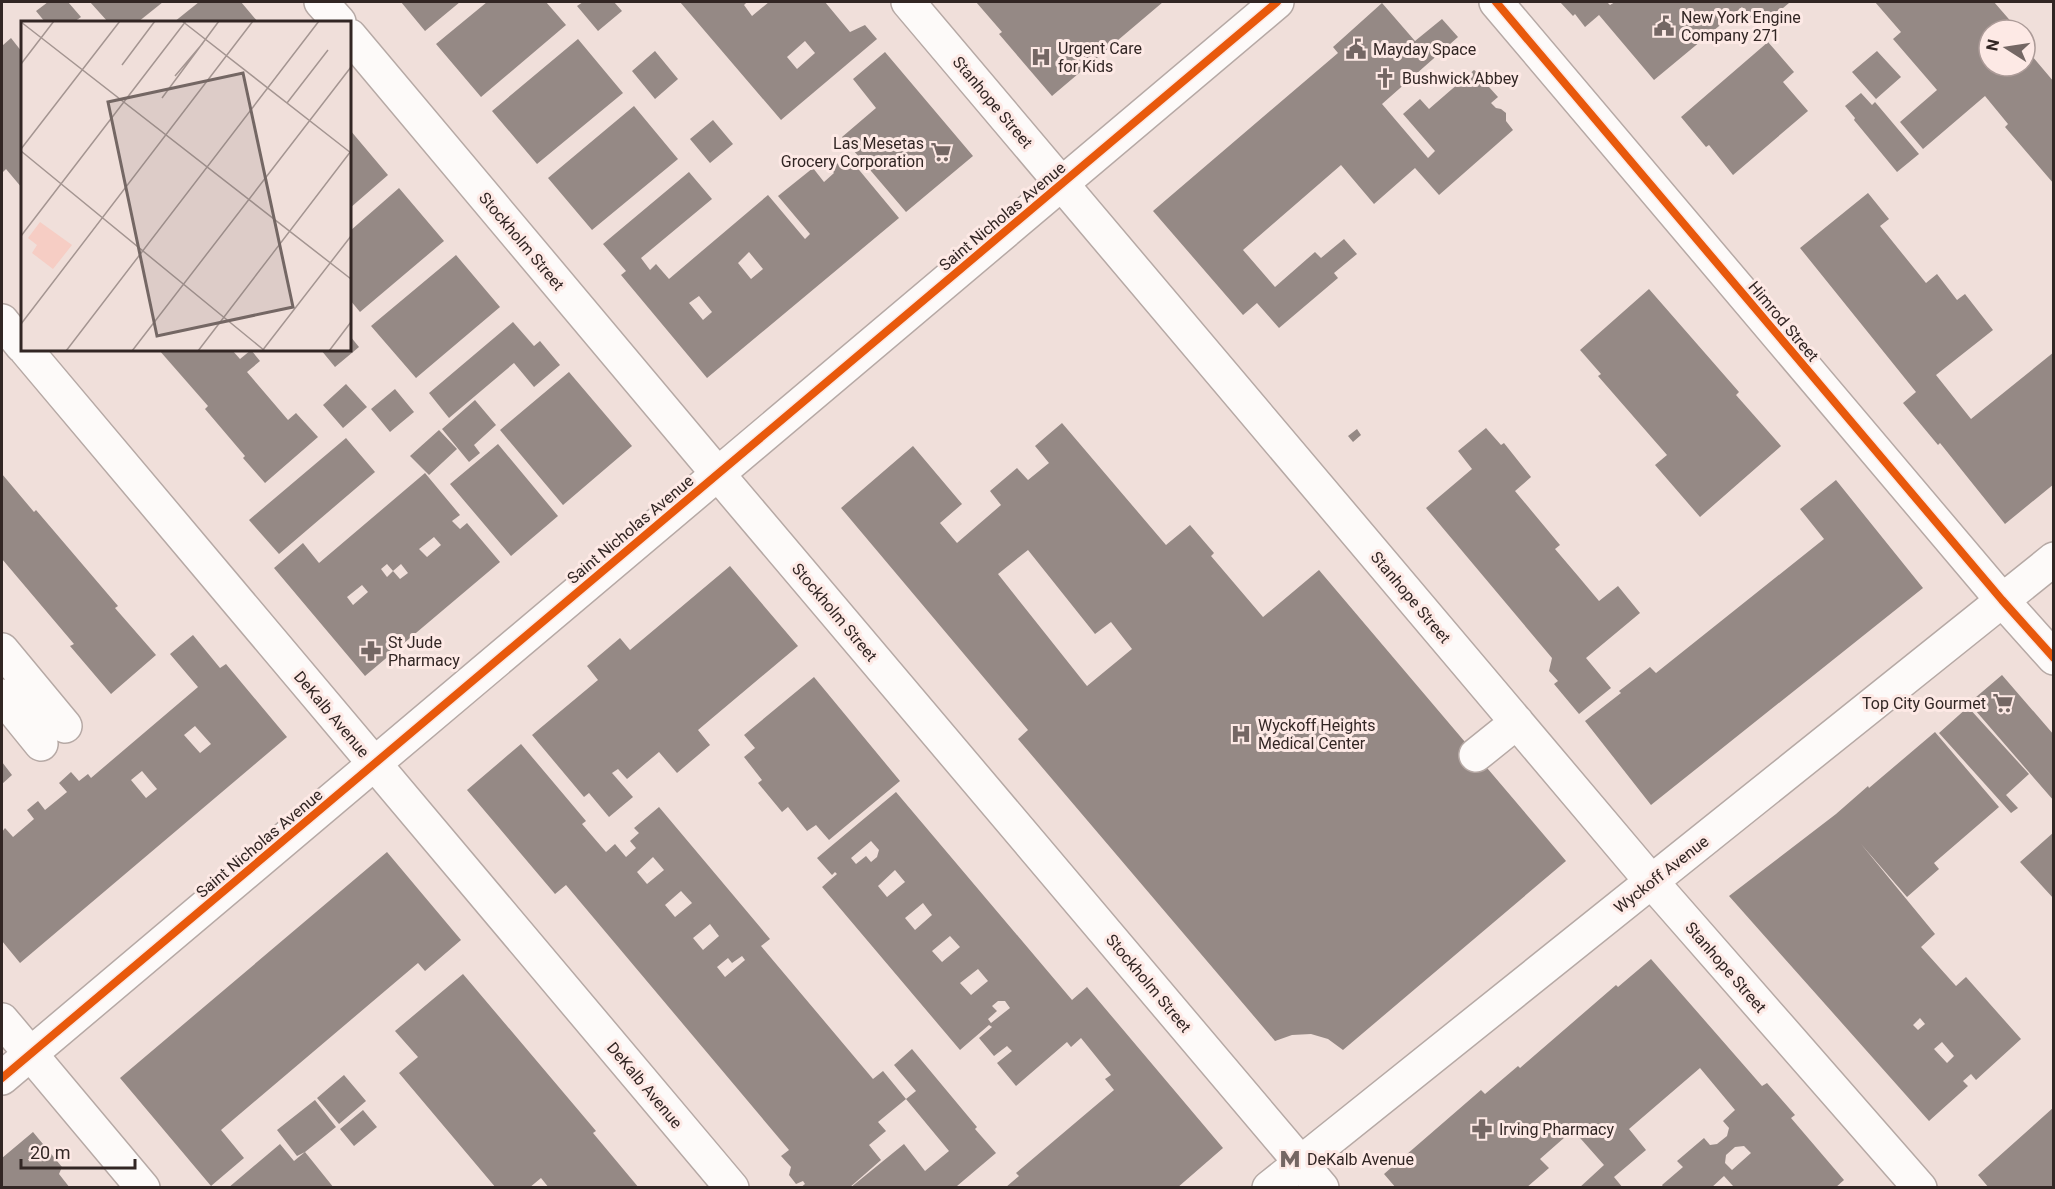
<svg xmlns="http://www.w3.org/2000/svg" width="2055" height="1189" font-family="Roboto,sans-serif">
<rect width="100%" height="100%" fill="#f0dfda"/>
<!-- building -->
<path fill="#958985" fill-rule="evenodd" d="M48 2H68L81 17 74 22H45L36 11Z
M90 2H163L138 22H108Z
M199 2H241L258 22H174Z
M401 2H460L425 31Z
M487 2H546L566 25 481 97 436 44Z
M583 2H614L622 11 598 31 577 6Z
M680 2H747L744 5 752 16 769 2H825L850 32 865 25 877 39 781 120ZM805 41 815 53 797 69 787 57Z
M976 2H1163L1052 96 999 34 1002 32Z
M1560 2H1607L1610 5 1615 2 1789 3 1764 24 1757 15 1752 19 1742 7 1654 80 1599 15 1585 27 1575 14 1573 16Z
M1875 2H1994L2014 25 2008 30H1989V46L1986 49 1989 52V66H2001L2009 76 2021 66H2025V62L2032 56 2054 82V184L2005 127 2008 124 1985 96 1923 149 1900 122 1937 90 1893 39 1901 32Z
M1382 3 1415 41 1442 19 1458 37 1382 104 1428 158 1435 151 1403 114 1420 99 1429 109 1474 70 1486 80 1488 86 1498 97 1491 103 1496 108 1501 109 1506 113V121L1513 130 1439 195 1415 168 1374 204 1341 165 1243 250 1275 287 1315 252 1321 258 1344 239 1357 254 1334 273 1338 278 1279 328 1257 303 1243 315 1153 211 1338 53 1333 47Z
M11 38 22 52V188L6 169 2 173V46Z
M578 39 623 93 537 164 492 111Z
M1768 42 1794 72 1783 82 1808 111 1733 175 1709 145 1706 147 1681 117Z
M655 51 678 79 655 99 632 71Z
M1877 51 1901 77 1876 99 1852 72Z
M885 52 973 156 906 212 842 137 876 108 853 79Z
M1861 93 1872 105 1875 102 1919 154 1897 172 1854 120 1855 118 1845 106Z
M634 106 678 159 592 230 548 178Z
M713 120 733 144 710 163 690 139Z
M350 130 388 175 350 208Z
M850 159 899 218 707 378 621 275 626 271 603 244 689 172 712 199 641 258 650 270 656 264 669 279 768 195 805 239 810 234 778 196 813 168 824 182 834 173 828 166 835 161 841 167ZM749 252 763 269 751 279 738 263ZM699 296 712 312 703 320 689 303Z
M399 188 444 241 360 312 350 300V231Z
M1868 193 1889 219 1880 226 1926 283 1937 274 1957 300 1965 294 1993 330 1936 375 1971 419 2054 352V484L2005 524 1940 443 1938 445 1903 403 1916 392 1800 248Z
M456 255 500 307 416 378 371 326Z
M1649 289 1739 392 1736 395 1781 446 1700 517 1655 465 1667 455 1598 376 1601 374 1580 350Z
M513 322 534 346 540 341 560 365 534 387 514 363 449 418 429 393Z
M350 336 359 347 335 367 321 350H350Z
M159 350H232L240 359 251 350 260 361 247 372 288 420 296 413 318 437 265 483 243 458 245 456 205 409 208 406Z
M569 372 632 446 563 505 500 430Z
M346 384 367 407 343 428 323 405Z
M395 389 414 412 390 432 371 409Z
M475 400 496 425 474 445 480 453 469 462 442 429Z
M1062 423 1166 545 1190 525 1214 553 1211 556 1263 617 1319 570 1566 861 1343 1050 1328 1039 1311 1034 1292 1035 1275 1041 1018 739 1028 730 841 508 913 446 962 504 940 523 957 543 1001 505 990 491 1017 468 1028 480 1049 463 1035 446ZM1028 550 1095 634 1111 622 1132 649 1087 686 998 574Z
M1486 428 1501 445 1504 443 1531 477 1515 491 1560 545 1555 549 1578 576 1599 601 1618 586 1640 613 1586 658 1611 688 1579 714 1554 684 1558 681 1549 671 1552 658 1426 508 1472 469 1458 451Z
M1357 429 1361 435 1353 442 1348 436Z
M439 430 457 449 429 475 410 456Z
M346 438 375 472 279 554 249 520Z
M498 444 558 516 511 556 450 484Z
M425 473 460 515 452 521 460 529 467 523 500 562 365 676 274 568 303 543 319 563ZM434 537 441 545 427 557 419 549ZM387 564 393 571 387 577 381 569ZM401 564 408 573 400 579 393 571ZM362 585 368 592 353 605 347 597Z
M2 474 34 512 36 510 118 606 115 608 156 655 111 694 70 646 74 644 2 559Z
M1836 480 1923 588 1651 805 1585 721 1621 693 1619 691 1650 667 1656 673 1824 539 1800 509Z
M730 566 798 646 698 730 710 745 677 773 659 752 627 779 618 769 612 773 633 797 609 817 589 793 584 797 532 735 598 680 587 666 620 638 630 650Z
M193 635 220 668 226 664 287 737 20 963 2 941V832L5 828 13 837 34 819 27 810 38 801 45 810 67 792 59 783 71 772 79 781 88 774 91 778 198 687 170 654ZM195 726 211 744 200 753 184 735ZM142 771 157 789 146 798 131 780Z
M2002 675 2054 735V801L1969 703Z
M814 677 900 781 829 840 816 825 807 831 788 807 782 812 758 783 762 780 744 757 755 748 744 735Z
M1968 707 2029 774 2006 795 2018 808 2011 813 1939 733Z
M1935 732 1999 807 1934 863 1939 869 1907 897 1861 844 1935 934 1921 947 1956 986 1966 977 2021 1039 1976 1080 1971 1074 1963 1081 1968 1086 1929 1121 1729 896 1836 814 1868 786 1869 788ZM1920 1018 1925 1024 1918 1030 1913 1025ZM1942 1042 1954 1056 1947 1063 1934 1049Z
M521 744 586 821 582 824 606 852 615 844 626 857 636 848 630 841 639 833 634 828 659 807 770 939 761 946 873 1079 883 1071 906 1099 878 1122 886 1131 869 1145 881 1160 849 1188H800L805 1184 803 1181 796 1184 789 1175 791 1167 781 1156 789 1150 566 885 555 894 467 790ZM653 857 664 870 647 884 637 872ZM681 891 692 903 675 917 665 905ZM710 924 719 936 703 950 693 938ZM742 956 745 960 725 977 717 967 728 958 732 963Z
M2 762 12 775 2 784Z
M896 792 1072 1000 1087 987 1223 1148 1177 1188H1005L1019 1176 1016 1173 1114 1090 1105 1079 1111 1075 1081 1038 1071 1047 1067 1042 1016 1086 997 1063 1012 1051 1007 1046 994 1056 979 1038 992 1027 989 1025 960 1050 822 887 837 874 835 872 832 875 817 858ZM871 841 879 850 877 857 871 862 866 856 856 864 851 858ZM895 870 905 882 887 897 878 886ZM923 903 932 915 915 930 905 918ZM950 936 960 947 942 962 932 951ZM978 969 988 981 971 995 960 983ZM998 1001H1005L1010 1008 991 1023 988 1019 997 1011 992 1006Z
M2054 832V899L2020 862Z
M387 852 461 940 425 971 418 963 221 1130 244 1158 211 1186 120 1078Z
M1651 959 1762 1086 1767 1083 1795 1115 1791 1118 1844 1180 1835 1188H1731L1733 1186 1724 1176 1711 1188H1664L1662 1185 1683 1167 1677 1161 1704 1138 1710 1145 1717 1144 1727 1136 1729 1128 1723 1121 1735 1110 1700 1068 1629 1129 1646 1150 1614 1177 1623 1188H1579L1604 1165 1573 1130 1540 1159 1549 1168 1526 1188H1396L1384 1174 1481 1090 1485 1094 1518 1066 1520 1068 1616 985 1618 987ZM1744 1146 1751 1153 1732 1170 1725 1163 1726 1155 1735 1147Z
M463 974 596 1131 593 1133 639 1188H549L541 1178 529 1188H496L399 1073 418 1057 395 1031Z
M912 1049 977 1127 975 1129 996 1153 957 1186 959 1188H850L904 1144 925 1171 949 1151 906 1099 916 1091 894 1065Z
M344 1075 366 1101 339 1124 317 1098Z
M315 1100 336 1127 305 1152 334 1188H228L280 1144 294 1161 305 1152 297 1156 277 1130Z
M2054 1107V1188H1989L1978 1175Z
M363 1110 377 1127 354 1146 340 1129Z
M33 1132 62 1167 59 1174 70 1188H2V1158Z"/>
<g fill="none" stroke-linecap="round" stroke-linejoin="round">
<!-- minor casing -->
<g stroke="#b6a9a5" stroke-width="36">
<path id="minor" d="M321 2 339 22
M908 2 1651 881 1920 1188
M1496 2 2002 600 2054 658
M350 36 717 473 1322 1188
M2 321 22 346
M26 350 732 1188
M2 650 65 726
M2 696 41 744
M1476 755 1517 722
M2 1020 143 1188
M2 1078 1277 2
M1269 1188 2054 559"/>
</g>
<!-- minor -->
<use href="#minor" stroke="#fdfaf9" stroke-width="33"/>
<!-- cycleway casing -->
<g stroke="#fde9e5" stroke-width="11">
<path id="cycleway" d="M1496 2 2002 600 2054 658
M2 1078 1277 2"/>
</g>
<!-- cycleway -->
<use href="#cycleway" stroke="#e8590c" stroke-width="8"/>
</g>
<!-- icons -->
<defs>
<g id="civic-bare" transform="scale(1.62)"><path d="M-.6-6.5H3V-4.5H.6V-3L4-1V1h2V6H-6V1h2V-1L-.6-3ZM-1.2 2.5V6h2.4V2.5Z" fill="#746764" stroke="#fde9e5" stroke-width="2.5" paint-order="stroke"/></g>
<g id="hospital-bare" transform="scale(1.62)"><path d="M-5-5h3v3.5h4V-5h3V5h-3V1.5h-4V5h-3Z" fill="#746764" stroke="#fde9e5" stroke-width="2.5" paint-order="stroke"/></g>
<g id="church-bare" transform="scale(1.62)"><path d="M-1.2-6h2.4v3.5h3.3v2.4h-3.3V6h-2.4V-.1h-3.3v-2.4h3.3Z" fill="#746764" stroke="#fde9e5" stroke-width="2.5" paint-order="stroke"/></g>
<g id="supermarket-bare" transform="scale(1.62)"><path d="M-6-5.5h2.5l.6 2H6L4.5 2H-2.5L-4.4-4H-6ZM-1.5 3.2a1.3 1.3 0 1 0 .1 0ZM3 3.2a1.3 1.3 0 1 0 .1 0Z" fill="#746764" stroke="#fde9e5" stroke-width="2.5" paint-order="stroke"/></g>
<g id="pharmacy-bare" transform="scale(1.62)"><path d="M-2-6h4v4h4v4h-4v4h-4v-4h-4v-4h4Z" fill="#746764" stroke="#fde9e5" stroke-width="2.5" paint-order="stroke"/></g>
<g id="metro-bare" transform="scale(1.62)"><path d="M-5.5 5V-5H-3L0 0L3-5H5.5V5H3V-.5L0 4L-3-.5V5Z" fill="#746764" stroke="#fde9e5" stroke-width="2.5" paint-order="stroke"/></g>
</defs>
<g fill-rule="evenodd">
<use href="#civic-bare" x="1664" y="26"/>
<use href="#civic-bare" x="1356" y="49"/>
<use href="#hospital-bare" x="1041" y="57"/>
<use href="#church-bare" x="1385" y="78"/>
<use href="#supermarket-bare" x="941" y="152"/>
<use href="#pharmacy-bare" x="371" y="651"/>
<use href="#supermarket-bare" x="2003" y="703"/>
<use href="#hospital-bare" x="1241" y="734"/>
<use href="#pharmacy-bare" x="1482" y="1129"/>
<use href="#metro-bare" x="1290" y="1159"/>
</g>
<g text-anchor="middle" stroke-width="6" stroke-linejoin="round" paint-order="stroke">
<!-- poi labels -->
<g font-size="16" fill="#322624" stroke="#fde9e5" text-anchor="start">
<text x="1681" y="23">New York Engine<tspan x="1681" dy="18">Company 271</tspan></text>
<text x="1058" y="54">Urgent Care<tspan x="1058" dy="18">for Kids</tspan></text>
<text x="1373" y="55">Mayday Space</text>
<text x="1402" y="84">Bushwick Abbey</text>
<text x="924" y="149" text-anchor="end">Las Mesetas<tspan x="924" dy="18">Grocery Corporation</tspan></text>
<text x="388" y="648">St Jude<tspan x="388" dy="18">Pharmacy</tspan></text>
<text x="1986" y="709" text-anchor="end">Top City Gourmet</text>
<text x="1258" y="731">Wyckoff Heights<tspan x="1258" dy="18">Medical Center</tspan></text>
<text x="1499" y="1135">Irving Pharmacy</text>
<text x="1307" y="1165">DeKalb Avenue</text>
</g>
<!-- street labels -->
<g font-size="16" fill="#322624" stroke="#fde9e5">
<text transform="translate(993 102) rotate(50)" y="6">Stanhope Street</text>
<text transform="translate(1002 216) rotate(-40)" y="6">Saint Nicholas Avenue</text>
<text transform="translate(522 241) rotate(50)" y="6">Stockholm Street</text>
<text transform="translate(1784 321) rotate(50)" y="6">Himrod Street</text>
<text transform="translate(630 529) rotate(-40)" y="6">Saint Nicholas Avenue</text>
<text transform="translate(1411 597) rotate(50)" y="6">Stanhope Street</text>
<text transform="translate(835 612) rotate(50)" y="6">Stockholm Street</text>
<text transform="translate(332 714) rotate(50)" y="6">DeKalb Avenue</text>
<text transform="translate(259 843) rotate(-40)" y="6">Saint Nicholas Avenue</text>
<text transform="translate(1661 874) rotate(-38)" y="6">Wyckoff Avenue</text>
<text transform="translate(1726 967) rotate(49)" y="6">Stanhope Street</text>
<text transform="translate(1149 983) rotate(50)" y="6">Stockholm Street</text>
<text transform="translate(645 1085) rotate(50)" y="6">DeKalb Avenue</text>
</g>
</g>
<!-- overview -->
<g transform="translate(21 21)">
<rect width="330" height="330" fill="#f0dfda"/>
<path d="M19 201 51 224 32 248 11 232 16 224 7 217Z" fill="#f6cdc4"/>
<path fill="none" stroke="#a49591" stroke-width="1.5" d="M161 0 330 132M0 1 330 258M0 43 33 0M101 44 134 0M154 55 182 22M141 77 198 0M266 82 307 29M0 128 99 0M0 130 244 330M0 215 165 0M0 303 232 0M45 330 298 0M111 330 330 46M177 330 330 130M241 330 330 215M308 330 330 301"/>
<path fill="#746764" fill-opacity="0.15" stroke="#746764" stroke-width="3" d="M222 52 272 286 136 315 87 81Z"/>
<rect width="330" height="330" fill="none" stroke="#322624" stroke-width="3"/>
</g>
<!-- border -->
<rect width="2055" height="1189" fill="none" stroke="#322624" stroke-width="6"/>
<!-- north arrow -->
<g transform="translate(2007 48) rotate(282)"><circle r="28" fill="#fde9e5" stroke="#ac9b98" stroke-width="1.5"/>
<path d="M0-4.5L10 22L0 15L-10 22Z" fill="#746764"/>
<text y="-9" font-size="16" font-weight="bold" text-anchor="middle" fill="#322624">N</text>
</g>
<!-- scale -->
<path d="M21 1159v9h114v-9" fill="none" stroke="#322624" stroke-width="3"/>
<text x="30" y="1159" font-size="18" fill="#322624" stroke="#fde9e5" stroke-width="4.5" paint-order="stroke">20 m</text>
</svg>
